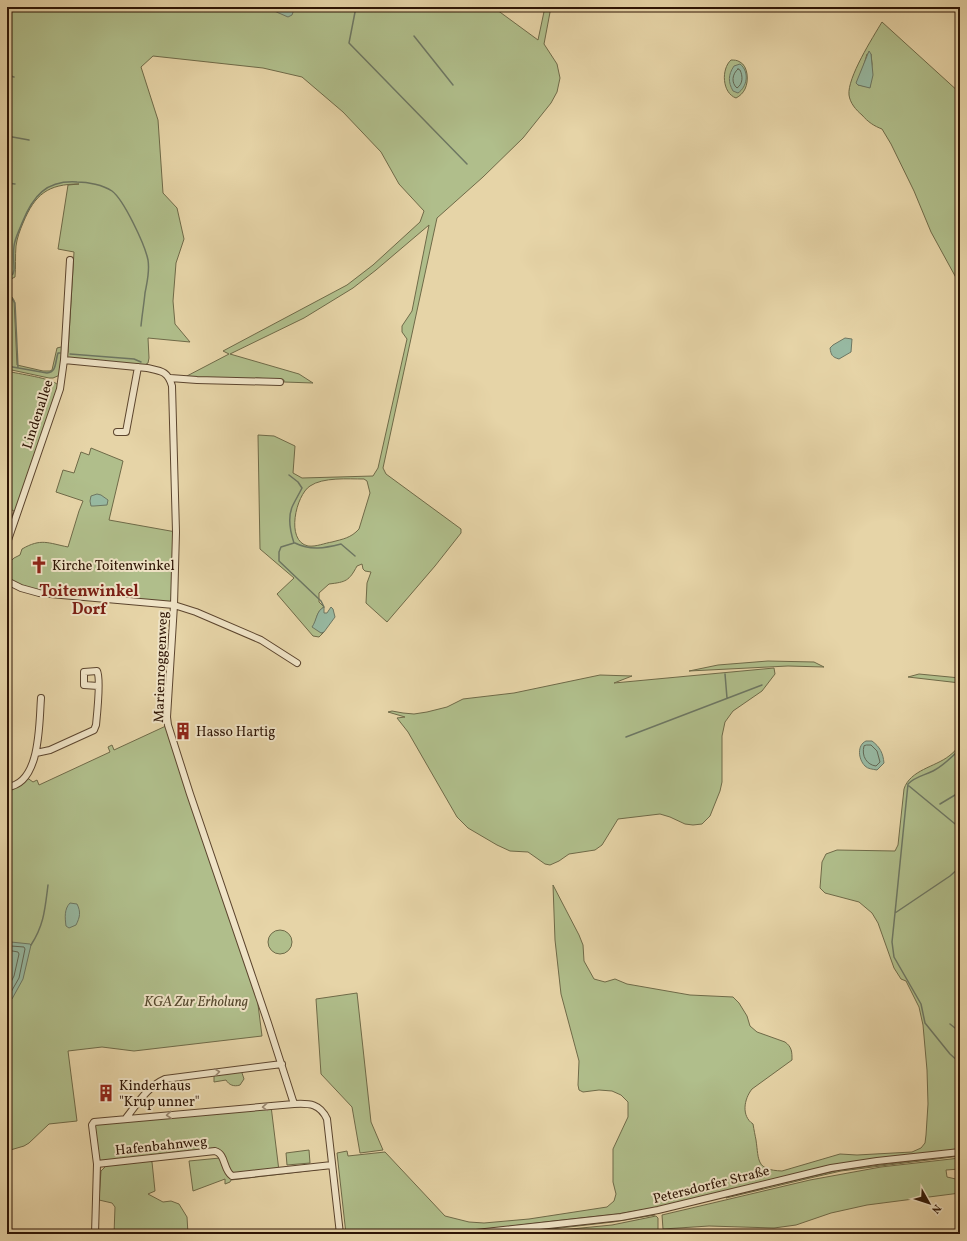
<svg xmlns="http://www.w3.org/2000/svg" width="967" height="1241" font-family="Vollkorn,serif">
<rect width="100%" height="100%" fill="#e6d4a7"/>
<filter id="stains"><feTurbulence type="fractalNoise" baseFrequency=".005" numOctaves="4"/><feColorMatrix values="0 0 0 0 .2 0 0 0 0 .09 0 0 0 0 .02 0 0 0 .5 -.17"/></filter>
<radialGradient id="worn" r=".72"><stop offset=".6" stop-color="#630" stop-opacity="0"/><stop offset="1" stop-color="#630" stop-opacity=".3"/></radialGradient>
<!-- green -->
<path fill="#b0be8b" stroke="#6f6a48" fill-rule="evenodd" d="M7 7H493L538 40 545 7H551L544 44 557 64 560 78 557 92 551 103 523 138 483 177 437 218 383 468 386 474 461 529V533L435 566 387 622 366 603 367 583 371 572 365 571 363 569 362 564 357 566C349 581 346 582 329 584L319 593V602L324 607C317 611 317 618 314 625L321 633 324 632 319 637 313 636 277 594 294 578 260 549 258 435 274 436 295 446 293 473 302 478 373 476 378 468 407 339 402 332V326L412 311 429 225 376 270 353 288 304 318 230 354 299 374 313 383 284 382V380L256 378 255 381 185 377 229 354 223 351 347 285 373 265 420 222 424 211 399 184 381 152 343 112 302 77 263 68 153 56 141 67 158 120 163 193 177 208 184 239 176 263 173 301 175 324 190 342 148 338 149 358 148 363 143 366 66 359 68 352 74 252 58 249 68 185 79 184C48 184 35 194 23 223 20 230 17 238 16 246 15 256 16 267 15 277L7 281ZM364 479 367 481 370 493 359 529C351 538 343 539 332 542 325 543 316 547 308 546 285 541 296 495 310 486 323 477 348 479 364 479Z
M882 22 960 93V285L931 232 914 191 891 144 882 129C874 126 868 122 862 115 856 110 850 103 849 95 847 78 873 37 882 22ZM867 54H871L872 64 870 87 858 85Z
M731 60C734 60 737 60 740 62 748 66 749 81 745 89 743 93 740 96 736 98 722 93 721 69 731 60Z
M7 290 14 300 17 365 43 371H50L52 370 57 348 61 347 62 348 60 375 53 378H49L7 369Z
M7 371C18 374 52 378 58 385V389L7 539V531L14 511 7 507Z
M91 448 123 461 109 520 176 532 174 605 40 593 7 581V560L11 561 14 558 20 555 22 549C41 538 48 543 68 547L79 511 83 501 56 492 63 470 74 473 81 452 89 455Z
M768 661 814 662 824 667 788 666 689 671 718 665Z
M774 668 775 674 762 691 733 711 725 722 722 736V782L720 791 710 816 702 824 693 825 685 824 670 817 660 814 618 819 602 845 595 850 569 854 559 861 550 865 545 864 528 852 510 851 497 845 468 828 457 817 408 732 397 718 405 717 388 712 392 711 403 713 414 714 427 712 447 707 463 699 514 693 600 675 632 676 614 683Z
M919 674 960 678V683L908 677Z
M168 725 256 989 262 1036 134 1051 102 1047 68 1051 77 1121 49 1124 29 1143 24 1146 7 1151V787L26 777 33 782 37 780 39 785 110 752 108 747 112 745 114 750Z
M960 745V1150L879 1159 653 1208 618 1214 554 1221 444 1234H346L337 1153 347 1151 348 1156 385 1152 445 1216 469 1222 484 1223 529 1219 607 1207 614 1201 616 1194 613 1182V1149L628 1117V1102L621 1095 612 1091 599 1090 583 1092 579 1090 578 1085 579 1061 561 994 555 940 553 885 579 935 583 945 584 961 594 979 605 982 615 979 627 984 690 995 733 997 739 1003 747 1016 750 1026 757 1032 785 1042C792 1047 792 1052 792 1060L752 1089C744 1099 741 1116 753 1124 754 1130 755 1135 756 1140 759 1161 756 1170 782 1171L840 1154 857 1155 912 1152 921 1148 925 1143 926 1135 928 1104 927 1070 923 1025 919 1007 906 981 901 979 894 968 878 923 872 913 859 902 825 893 820 888 822 862 826 854 837 850 895 851 898 845 904 789C910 770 935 767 949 756 953 753 957 749 960 745Z
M268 942a12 12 0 1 1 24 0a12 12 0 1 1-24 0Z
M357 993 371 1122 383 1150 360 1153 352 1107 321 1074 316 999Z
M244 1068 242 1073 244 1079 240 1085C234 1087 229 1085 226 1080L214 1082V1075Z
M271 1106 279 1171 332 1165V1168L231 1180 230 1182 225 1184V1179L193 1191 189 1161 220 1158 219 1152 97 1164 93 1123Z
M309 1150 310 1163 287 1165 286 1153Z
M960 1155V1156L841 1171 810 1178 726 1198 727 1196 840 1170Z
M960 1158V1169L946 1170 947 1177 960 1180V1193L867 1205 831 1213 796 1225 774 1228 709 1226 663 1229 662 1215 810 1180 881 1167Z
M149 1161 152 1162 155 1191 148 1194 163 1202 171 1201 179 1204 187 1217 188 1234H114L115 1207 112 1203 99 1200 101 1171 106 1166Z
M654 1214 655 1215 613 1222 507 1234H489L613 1221Z
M656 1216 658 1218V1230L605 1234H520L612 1225Z"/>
<!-- water -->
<path fill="#97b9a2" stroke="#6d7763" d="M265 7H295L292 15 288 17Z
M869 51 871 54 873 75 870 88 858 85 856 83Z
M740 64C750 72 747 87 738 93L733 91C728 82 728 75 734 66Z
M845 338 852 339 851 352 839 359C832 357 831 355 830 348L833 345Z
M97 494 101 495 108 500 107 505 94 506H91L90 501 91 496Z
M324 607V613H327L331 607 333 609 335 617 324 632 321 633 312 627C317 620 316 611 324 607Z
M866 741H872C880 747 883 753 884 763L877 770C872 769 868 769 865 766 858 759 857 745 866 741Z
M70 903 77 904C81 912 80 917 76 925L69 928 66 926C65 918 64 909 70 903Z
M7 940 11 942 30 944 31 945 23 979 12 999 7 1004Z"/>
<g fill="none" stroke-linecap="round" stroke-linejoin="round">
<!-- shore -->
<path stroke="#626754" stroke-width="1" d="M738 69 740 70C743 76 743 84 737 88 731 83 732 74 738 69Z
M867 745H871L877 751 880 762 876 766C867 765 861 756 864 746Z
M7 944 11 946 24 947 25 949 19 978 7 999
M7 950 18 952 19 954 14 976 7 990"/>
<!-- stream -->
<path stroke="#6d7763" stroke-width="1.5" d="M356 7 349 43 467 164
M414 36 453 85
M7 75 14 77
M7 136 29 140
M7 183 15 184
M7 278 13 274 14 270C14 262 13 254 14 246 15 238 19 231 22 223 33 196 46 180 77 182 88 182 103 185 112 191 124 200 145 245 148 260 150 272 147 282 145 293 144 304 142 315 141 326
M7 291 15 303 18 368
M70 354 134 359 141 362
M7 366 47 373C57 372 55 362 58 353H60
M289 475 298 482 302 488C299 494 296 499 293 505 287 517 290 531 294 543L281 547 279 552V561L321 601 324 607
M295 543C311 551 325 548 341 544L355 556
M725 674 727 698
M626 737 762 685
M909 786 960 828
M940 804 960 792
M960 867 950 876 895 913 892 942 894 957 921 1004 925 1023 950 1054 960 1063
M895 913 908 784C916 776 923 776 933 771 943 766 952 757 960 749
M31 945C44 925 45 909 48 885
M950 1024 960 1032"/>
<!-- minor casing -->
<g stroke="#5c452e" stroke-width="8">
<path id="minor" d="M64 360 147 368C161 371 168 371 172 386L176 532 174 605 167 717 168 725 190 794 268 1023 294 1104C310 1103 320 1104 327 1119L340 1234
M170 378 197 380 280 382
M117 432H126L138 367
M7 543 60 389 64 360 70 260
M7 581 21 588 39 593 174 605 196 612 261 640 297 663
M36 753 50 750 94 730 96 725C97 715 101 678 97 671L84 672V685L98 686
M7 787C41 784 39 723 41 698
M126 1118C138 1103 147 1087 165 1079L282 1064
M97 1164 215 1151C226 1154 223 1170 232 1176L332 1165
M95 1234 97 1164 92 1125 94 1122 294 1104
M467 1234 621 1217 658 1210 831 1168 877 1161 960 1152"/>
</g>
<!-- minor -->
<use href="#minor" stroke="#efe3c6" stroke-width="6"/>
<!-- rail -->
<path stroke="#2e1505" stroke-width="1.5" stroke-dasharray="7 7" stroke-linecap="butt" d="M949 1234 960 1231"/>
</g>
<!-- one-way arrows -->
<defs><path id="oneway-chevron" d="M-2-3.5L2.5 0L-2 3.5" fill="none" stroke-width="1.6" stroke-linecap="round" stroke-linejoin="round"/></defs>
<g stroke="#98866f">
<use href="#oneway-chevron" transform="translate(217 1072) rotate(-7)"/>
<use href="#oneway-chevron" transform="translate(265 1107) rotate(176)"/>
<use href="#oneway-chevron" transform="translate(169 1115) rotate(175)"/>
</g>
<!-- icons -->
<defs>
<g id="church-bare" transform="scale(1.38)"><path d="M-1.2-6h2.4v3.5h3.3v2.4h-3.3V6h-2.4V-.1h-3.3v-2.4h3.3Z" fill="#8f2418" stroke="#efe3c6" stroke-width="2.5" paint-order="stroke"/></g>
<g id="building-bare" transform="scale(1.38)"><path d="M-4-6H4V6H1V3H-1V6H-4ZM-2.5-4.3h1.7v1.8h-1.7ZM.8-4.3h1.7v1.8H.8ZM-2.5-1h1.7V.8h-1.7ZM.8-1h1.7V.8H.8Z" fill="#8f2418" stroke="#efe3c6" stroke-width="2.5" paint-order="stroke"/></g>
</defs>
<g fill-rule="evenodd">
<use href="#church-bare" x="39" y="565"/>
<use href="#building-bare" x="183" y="731"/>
<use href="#building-bare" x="106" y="1093"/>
</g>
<g text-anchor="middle" stroke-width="4" stroke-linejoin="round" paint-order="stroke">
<!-- street labels -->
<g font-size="14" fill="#2e1505" stroke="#efe3c6">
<text transform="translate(37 414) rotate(-72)" y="5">Lindenallee</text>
<text transform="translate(160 667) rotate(-88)" y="5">Marienroggenweg</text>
<text transform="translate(161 1145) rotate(-6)" y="5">Hafenbahnweg</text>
<text transform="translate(711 1184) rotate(-14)" y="5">Petersdorfer Straße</text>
</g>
<!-- poi labels -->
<g font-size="14" fill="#2e1505" stroke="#efe3c6" text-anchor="start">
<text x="52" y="570">Kirche Toitenwinkel</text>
<text x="196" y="736">Hasso Hartig</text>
<text x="119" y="1090">Kinderhaus<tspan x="119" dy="16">"Krup unner"</tspan></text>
</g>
<!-- park labels -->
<g font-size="14" font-style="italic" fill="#55482d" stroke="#efe3c6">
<text x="196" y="1006">KGA Zur Erholung</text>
</g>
<!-- quarter labels -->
<g font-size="16" font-weight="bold" fill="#7a1f14" stroke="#efe3c6">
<text x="89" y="596">Toitenwinkel<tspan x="89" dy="18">Dorf</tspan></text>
</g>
</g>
<!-- margin -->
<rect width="967" height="1241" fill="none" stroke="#e6d4a7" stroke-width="24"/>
<rect x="8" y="8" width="951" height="1225" fill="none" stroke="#2e1505" stroke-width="2"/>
<rect x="12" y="12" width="943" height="1217" fill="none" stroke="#2e1505"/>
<!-- north arrow -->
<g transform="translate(929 1203) rotate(129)" stroke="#efe3c6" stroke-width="3" paint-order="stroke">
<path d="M0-3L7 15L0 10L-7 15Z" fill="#2e1505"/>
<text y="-6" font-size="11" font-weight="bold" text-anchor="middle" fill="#2e1505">N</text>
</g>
<rect width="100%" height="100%" filter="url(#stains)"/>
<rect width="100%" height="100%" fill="url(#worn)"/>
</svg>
